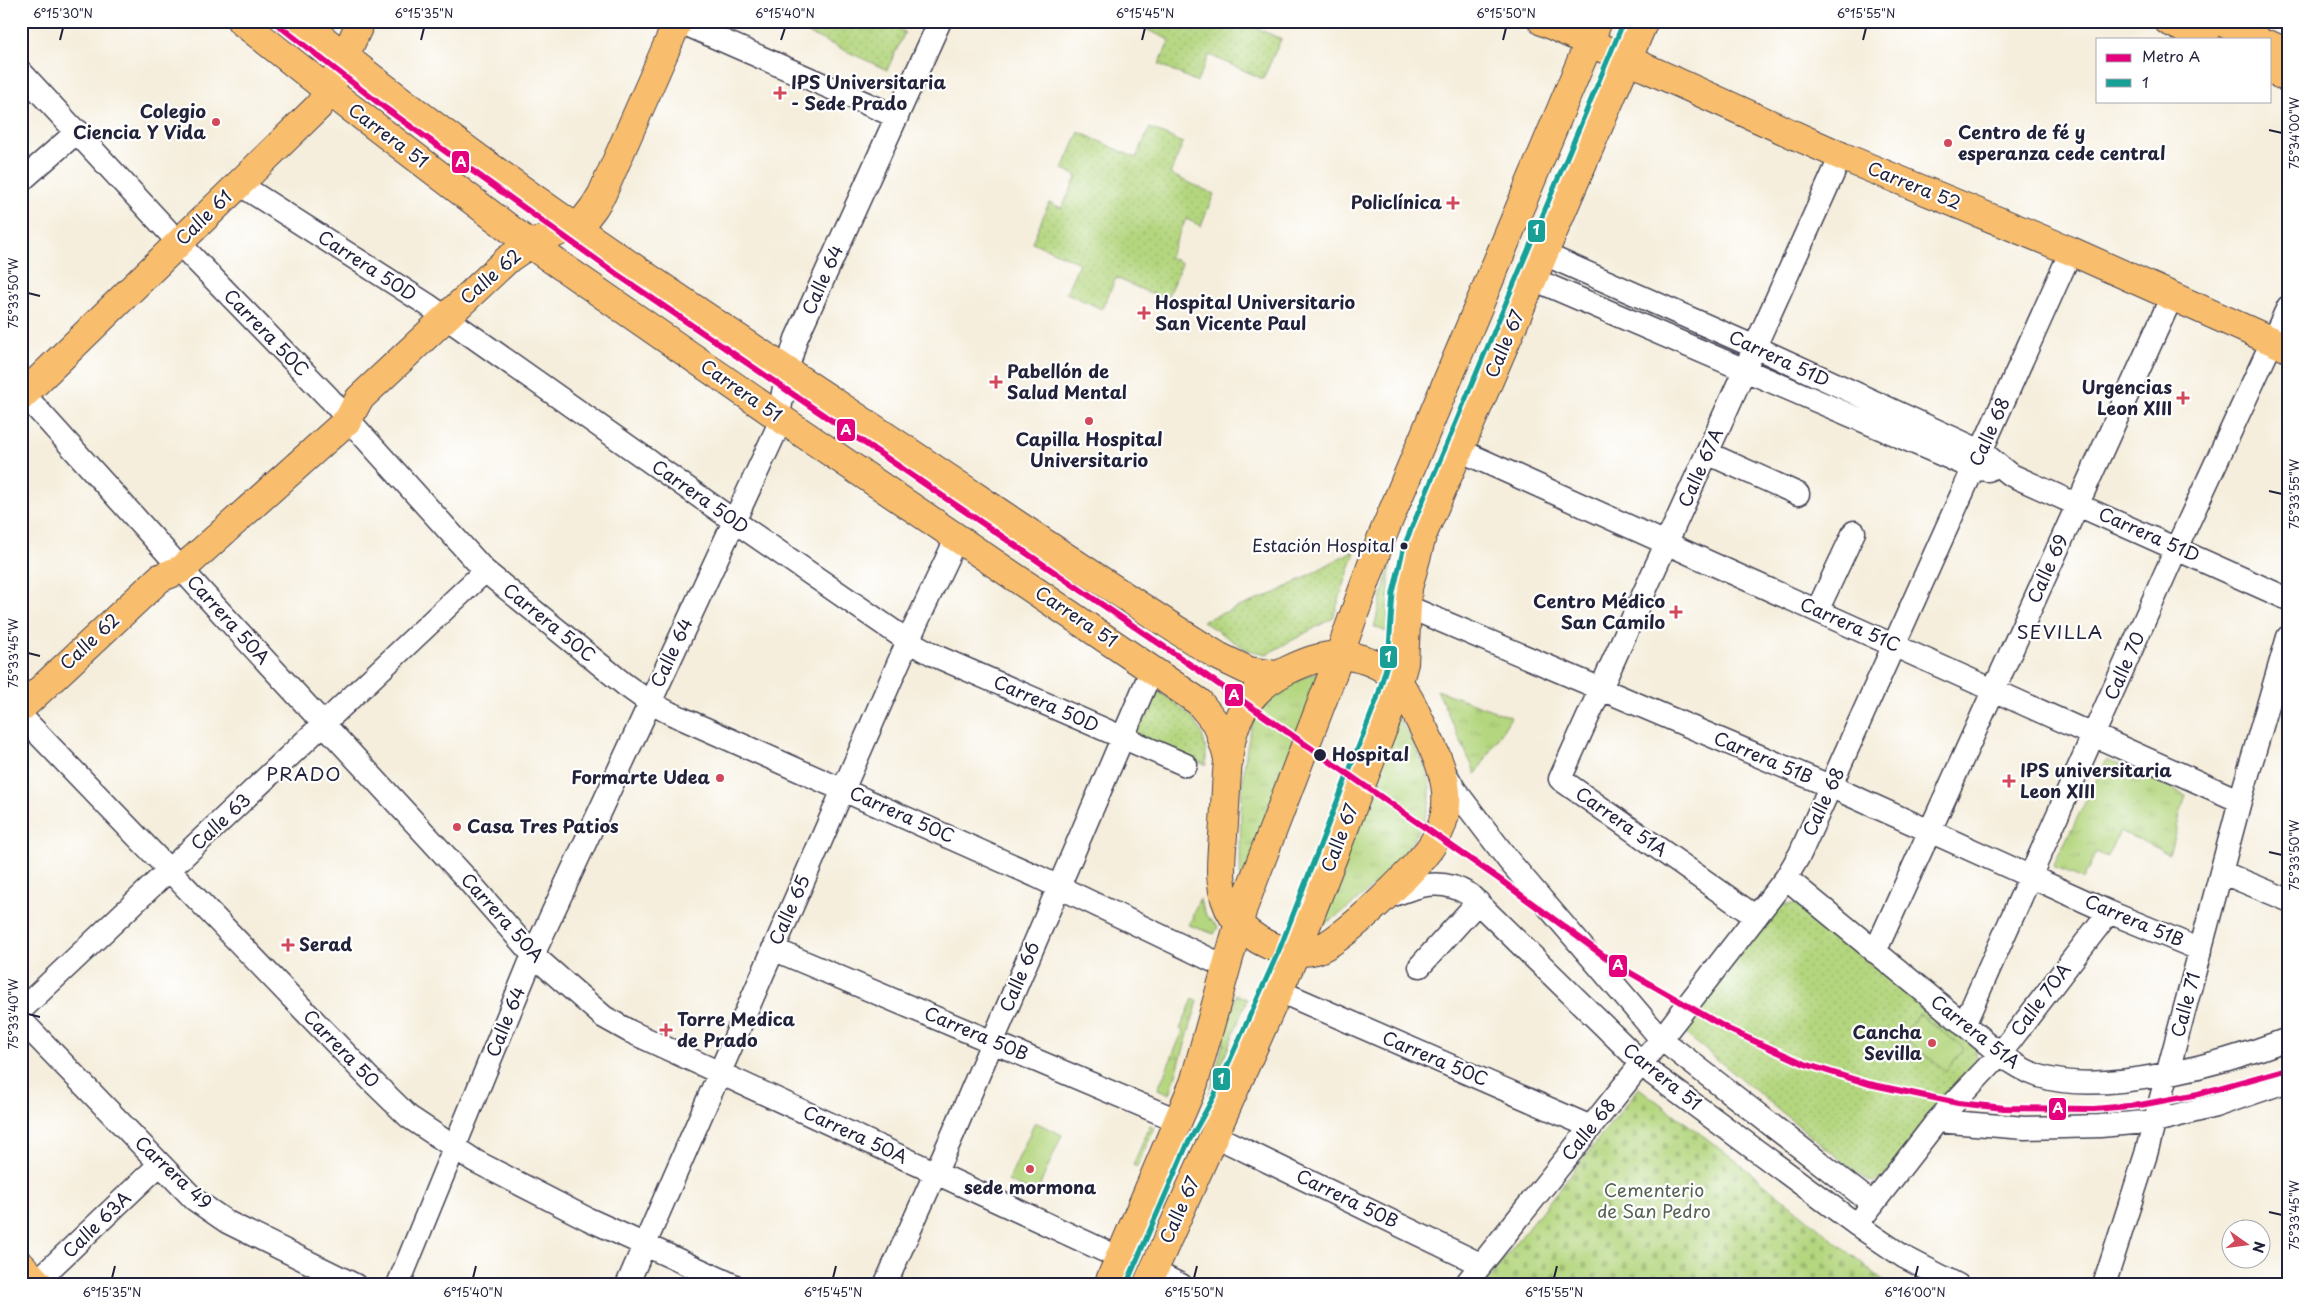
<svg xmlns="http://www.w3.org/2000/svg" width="2309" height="1306" font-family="'Playpen Sans',sans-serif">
<defs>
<pattern id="grass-tufts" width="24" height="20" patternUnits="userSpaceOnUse" patternTransform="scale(1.25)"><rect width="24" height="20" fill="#b4d67e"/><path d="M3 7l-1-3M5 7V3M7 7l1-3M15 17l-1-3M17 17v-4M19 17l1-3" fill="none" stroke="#9ab76e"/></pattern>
<pattern id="cemetery-stones" width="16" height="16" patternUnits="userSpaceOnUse" patternTransform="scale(1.25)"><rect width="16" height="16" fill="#b4d67e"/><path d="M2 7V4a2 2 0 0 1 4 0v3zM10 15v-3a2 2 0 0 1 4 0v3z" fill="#9ab76e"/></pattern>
<pattern id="park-dots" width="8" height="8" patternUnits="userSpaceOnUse" patternTransform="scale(1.25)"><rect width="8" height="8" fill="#b4d67e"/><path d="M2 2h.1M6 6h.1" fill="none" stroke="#9ab76e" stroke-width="1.8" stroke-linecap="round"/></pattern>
</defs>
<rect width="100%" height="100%" fill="#fff"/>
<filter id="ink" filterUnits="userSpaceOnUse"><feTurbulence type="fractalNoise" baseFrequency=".02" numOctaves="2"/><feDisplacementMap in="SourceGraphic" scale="10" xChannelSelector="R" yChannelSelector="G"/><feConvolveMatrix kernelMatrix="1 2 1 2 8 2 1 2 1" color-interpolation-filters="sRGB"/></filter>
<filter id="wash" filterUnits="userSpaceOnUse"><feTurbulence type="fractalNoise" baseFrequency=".0096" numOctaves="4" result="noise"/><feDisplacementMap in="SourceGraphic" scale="20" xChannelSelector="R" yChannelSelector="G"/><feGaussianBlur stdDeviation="1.12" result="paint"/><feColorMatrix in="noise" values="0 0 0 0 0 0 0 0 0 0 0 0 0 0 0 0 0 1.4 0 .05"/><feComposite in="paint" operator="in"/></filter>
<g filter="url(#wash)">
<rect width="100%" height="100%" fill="#f5eedc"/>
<!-- grass -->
<path fill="url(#grass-tufts)" stroke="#6b7c5c" d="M1390 563 1387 632 1374 627Z
M1324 671 1240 888C1241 847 1236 721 1269 695 1285 683 1305 676 1324 671Z
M1437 690 1511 717 1476 774Z
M1397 716C1409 737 1428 763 1430 788 1435 839 1355 909 1314 930Z
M2107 759 2186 795 2169 854 2120 831 2108 857 2096 852 2083 879 2053 866Z
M1199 899 1207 917 1218 927 1214 934 1189 925Z
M1236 994 1247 999 1209 1097Z
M1193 999 1198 1001 1170 1094 1158 1089 1183 1031 1180 1029Z
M1150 1126 1154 1128 1137 1167 1133 1165Z"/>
<!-- cemetery -->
<path fill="url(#cemetery-stones)" stroke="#6b7c5c" d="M1639 1088 1730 1156 1889 1285H1483Z"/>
<!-- park -->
<path fill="url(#park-dots)" stroke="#6b7c5c" d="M782 21H881L905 32 887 70Z
M1128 21H1249L1248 24 1281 39 1263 79 1209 55 1197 82 1159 64 1170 40Z
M1150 128 1183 143 1170 174 1214 194 1201 226 1186 219 1169 257 1182 263 1166 300 1116 278 1102 309 1066 293 1079 263 1032 242 1049 203 1062 208 1077 176 1063 169 1079 132 1136 158Z
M1356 549 1333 618 1267 654 1247 650 1202 621 1278 592Z
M1154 689C1186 709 1208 723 1206 765L1132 737Z
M1794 904 1802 906 1817 917 1840 939 1976 1048 1975 1060 1885 1177 1876 1182 1867 1181 1687 1035 1684 1029V1023L1778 906Z"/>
<!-- pitch -->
<path fill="#b4d67e" stroke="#6b7c5c" d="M1919 1014 1964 1048 1946 1071 1901 1037Z
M1035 1122 1062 1135 1036 1194 1008 1181Z"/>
</g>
<g filter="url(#ink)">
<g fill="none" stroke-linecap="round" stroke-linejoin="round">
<!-- minor casing -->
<g stroke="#424153" stroke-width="25">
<path id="minor" d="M678 21 897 117
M21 72 179 243 329 398 485 571 624 684 649 702 670 713 1036 876 1226 967
M21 181 78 131
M239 184 428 305 734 521 908 641 938 657 1186 765
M1544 254 1755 347 1981 451 2009 474 2288 599
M1533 279 1959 462 1973 468 1988 470
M21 391 204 594 464 876 533 955 604 1017 629 1031 1120 1258
M1459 450 2240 801
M1707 453 1798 494
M1406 606 1832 787 2109 912 2201 950
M1817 611 1854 532
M21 716 373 1082 409 1117 475 1161 588 1219 733 1285
M1444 771 1455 790 1509 861 1661 1039 1873 1204
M2221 872 2288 900
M1786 878 2000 1054C2012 1063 2024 1071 2039 1076 2105 1097 2225 1063 2288 1039
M1386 898C1416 886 1441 876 1470 895L1653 1074 1857 1225 1904 1257 1958 1285
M1756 917 1560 779 1841 156
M773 949 1179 1121
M1875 952 2172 296
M1420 966 1478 902
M1279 991 1591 1127
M21 1010 485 571
M21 1020 195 1200 227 1222 355 1285
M1964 1025 2177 547 2288 307
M1937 1121 2025 1128 2100 1126 2155 1121 2215 1106 2288 1081
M1213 1135 1480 1264
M1865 1214 1937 1121 2000 1054 2109 912
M1153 1271 1181 1285
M33 1285 160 1164
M398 1285 533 955 776 431 787 371 796 339 940 21
M627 1285 908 641 957 537
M885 1285 953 1134 1152 669
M1465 1285 1661 1039 1786 878 1800 854 2071 251
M2104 1285 2146 1154 2240 801 2288 637"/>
</g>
<!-- major casing -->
<g stroke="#424153" stroke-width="30">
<path id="major" d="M241 21 329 91 531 245 786 422 1199 702 1218 726 1229 761
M301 21C477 166 668 292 858 418 978 497 1096 580 1218 656L1249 671 1277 675
M1542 21 1841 156 2071 251 2288 348
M2168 21 2205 39
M2220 21 2257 39
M2270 45 2288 53
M2270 70 2288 78
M21 397 318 107 329 91 361 21
M1339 655C1384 659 1400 677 1418 717 1431 745 1449 774 1446 806 1445 820 1439 834 1432 845 1417 868 1341 943 1316 950 1286 958 1250 941 1233 916 1215 889 1222 853 1224 823 1229 759 1221 702 1288 670 1305 662 1320 656 1339 655Z
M21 708 160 578 182 569 348 420 359 399 508 259 524 248 584 220 594 207 602 194 678 21
M21 1265 40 1285
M1108 1285 1194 1083 1243 908 1330 681 1381 539 1598 21
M1147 1285 1296 952 1393 703 1404 663 1408 588 1422 536 1644 21"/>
</g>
<!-- minor -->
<use href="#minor" stroke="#fff" stroke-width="22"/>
<!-- major -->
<use href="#major" stroke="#f9be6d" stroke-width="28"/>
<!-- bus-1 casing -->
<g stroke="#fff" stroke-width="9">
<path id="bus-1" d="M1126 1285 1187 1145 1213 1098 1280 948 1377 699 1388 661 1393 593 1404 546 1624 21"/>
</g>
<!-- bus-1 -->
<use href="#bus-1" stroke="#18a096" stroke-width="5"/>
<!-- metro-1 casing -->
<g stroke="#fff" stroke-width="10">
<path id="metro-1" d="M273 21 385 108 615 273 1201 672 1499 879 1615 964 1730 1030 1805 1064 1869 1084 1958 1103 2004 1108 2094 1109 2140 1105 2198 1094 2288 1069"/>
</g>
<!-- metro-1 -->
<use href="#metro-1" stroke="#e5007d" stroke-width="6"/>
</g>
</g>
<!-- ticks -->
<path fill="none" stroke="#22223b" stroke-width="2" d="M60 40 63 28M421 40 424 28M781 40 785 28M1142 40 1145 28M1503 40 1506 28M1863 40 1866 28M2269 130 2282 133M28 293 40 296M2269 491 2282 494M28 653 40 656M2269 852 2282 855M28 1014 40 1017M2269 1212 2282 1215M112 1278 115 1266M473 1278 476 1266M833 1278 836 1266M1194 1278 1197 1266M1554 1278 1557 1266M1915 1278 1918 1266"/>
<!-- markers -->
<g fill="#d1495b" stroke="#fff" stroke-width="2">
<path d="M777.5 85.5h5v5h5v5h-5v5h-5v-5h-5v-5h5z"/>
<circle cx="216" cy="122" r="5"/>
<circle cx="1948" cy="143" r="5"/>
<path d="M1450.5 195.5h5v5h5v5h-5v5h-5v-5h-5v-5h5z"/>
<path d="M1141.5 305.5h5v5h5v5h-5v5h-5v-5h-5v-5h5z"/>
<path d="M993.5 374.5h5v5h5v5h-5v5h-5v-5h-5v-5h5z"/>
<path d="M2180.5 390.5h5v5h5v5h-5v5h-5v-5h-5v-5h5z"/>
<circle cx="1089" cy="421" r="5"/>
<path d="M1673.5 604.5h5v5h5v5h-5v5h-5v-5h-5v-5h5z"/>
<circle cx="720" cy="778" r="5"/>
<path d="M2006.5 773.5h5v5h5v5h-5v5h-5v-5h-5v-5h5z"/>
<circle cx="457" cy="827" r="5"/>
<path d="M285.5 937.5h5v5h5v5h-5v5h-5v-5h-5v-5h5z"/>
<path d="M663.5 1022.5h5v5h5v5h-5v5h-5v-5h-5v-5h5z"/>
<circle cx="1932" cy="1043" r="5"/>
<circle cx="1030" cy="1169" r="5"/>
</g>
<g fill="#22223b" stroke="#fff" stroke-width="2">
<circle cx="1404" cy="546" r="4.5"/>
<circle cx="1320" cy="755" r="7"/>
</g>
<g text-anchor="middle" stroke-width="4.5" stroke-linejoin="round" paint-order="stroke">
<!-- bus labels -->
<g font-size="17" fill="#22223b" stroke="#fff" text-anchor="end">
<text x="1395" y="552">Estación Hospital</text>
</g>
<!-- poi labels -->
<g font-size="18" font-weight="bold" fill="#22223b" stroke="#fff" text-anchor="start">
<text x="791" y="89">IPS Universitaria<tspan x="791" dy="21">- Sede Prado</tspan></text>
<text x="206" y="118" text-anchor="end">Colegio<tspan x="206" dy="21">Ciencia Y Vida</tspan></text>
<text x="1958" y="139">Centro de fé y<tspan x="1958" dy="21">esperanza cede central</tspan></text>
<text x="1442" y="209" text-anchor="end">Policlínica</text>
<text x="1155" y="309">Hospital Universitario<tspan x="1155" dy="21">San Vicente Paul</tspan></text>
<text x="1007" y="378">Pabellón de<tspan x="1007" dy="21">Salud Mental</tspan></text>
<text x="2172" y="394" text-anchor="end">Urgencias<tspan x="2172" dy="21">Leon XIII</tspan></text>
<text x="1089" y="446" text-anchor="middle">Capilla Hospital<tspan x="1089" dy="21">Universitario</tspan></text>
<text x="1665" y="608" text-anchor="end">Centro Médico<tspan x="1665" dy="21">San Camilo</tspan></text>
<text x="2020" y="777">IPS universitaria<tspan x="2020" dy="21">Leon XIII</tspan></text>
<text x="710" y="784" text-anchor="end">Formarte Udea</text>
<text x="467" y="833">Casa Tres Patios</text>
<text x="299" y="951">Serad</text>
<text x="677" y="1026">Torre Medica<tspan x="677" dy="21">de Prado</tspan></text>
<text x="1922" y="1039" text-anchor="end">Cancha<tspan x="1922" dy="21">Sevilla</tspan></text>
<text x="1030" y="1194" text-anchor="middle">sede mormona</text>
</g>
<!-- street labels -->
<g font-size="18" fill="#22223b" stroke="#fff">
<text transform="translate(388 136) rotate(37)" y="6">Carrera 51</text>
<text transform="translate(1914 186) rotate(22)" y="6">Carrera 52</text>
<text transform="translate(204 218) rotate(-44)" y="6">Calle 61</text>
<text transform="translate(367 266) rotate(33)" y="6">Carrera 50D</text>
<text transform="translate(491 277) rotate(-41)" y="6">Calle 62</text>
<text transform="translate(823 280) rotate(-66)" y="6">Calle 64</text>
<text transform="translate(266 333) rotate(46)" y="6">Carrera 50C</text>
<text transform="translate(1505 344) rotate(-67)" y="6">Calle 67</text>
<text transform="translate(1779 359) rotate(25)" y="6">Carrera 51D</text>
<text transform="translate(741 391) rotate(35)" y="6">Carrera 51</text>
<text transform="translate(1990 432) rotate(-66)" y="6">Calle 68</text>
<text transform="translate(1701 468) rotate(-66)" y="6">Calle 67A</text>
<text transform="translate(700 497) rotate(35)" y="6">Carrera 50D</text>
<text transform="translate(2149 535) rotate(24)" y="6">Carrera 51D</text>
<text transform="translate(2048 569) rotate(-66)" y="6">Calle 69</text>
<text transform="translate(1076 617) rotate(34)" y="6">Carrera 51</text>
<text transform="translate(228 620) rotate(48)" y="6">Carrera 50A</text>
<text transform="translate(549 623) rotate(39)" y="6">Carrera 50C</text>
<text transform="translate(1850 625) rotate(24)" y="6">Carrera 51C</text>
<text transform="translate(90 642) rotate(-43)" y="6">Calle 62</text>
<text transform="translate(672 653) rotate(-65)" y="6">Calle 64</text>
<text transform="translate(2125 666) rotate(-66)" y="6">Calle 70</text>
<text transform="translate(1046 704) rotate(24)" y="6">Carrera 50D</text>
<text transform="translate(1763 758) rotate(23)" y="6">Carrera 51B</text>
<text transform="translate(1824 802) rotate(-65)" y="6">Calle 68</text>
<text transform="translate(902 815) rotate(24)" y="6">Carrera 50C</text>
<text transform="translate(221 822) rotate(-43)" y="6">Calle 63</text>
<text transform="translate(1621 822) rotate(35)" y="6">Carrera 51A</text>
<text transform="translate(1340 838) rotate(-69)" y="6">Calle 67</text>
<text transform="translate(790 910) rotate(-66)" y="6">Calle 65</text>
<text transform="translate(502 918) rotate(48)" y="6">Carrera 50A</text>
<text transform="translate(2134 921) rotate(23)" y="6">Carrera 51B</text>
<text transform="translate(1020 977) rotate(-67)" y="6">Calle 66</text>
<text transform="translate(2041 1000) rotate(-53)" y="6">Calle 70A</text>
<text transform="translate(2186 1005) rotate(-75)" y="6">Calle 71</text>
<text transform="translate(506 1022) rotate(-68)" y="6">Calle 64</text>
<text transform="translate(1975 1032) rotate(38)" y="6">Carrera 51A</text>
<text transform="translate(976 1034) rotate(23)" y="6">Carrera 50B</text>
<text transform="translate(341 1049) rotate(46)" y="6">Carrera 50</text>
<text transform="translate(1435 1059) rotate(23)" y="6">Carrera 50C</text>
<text transform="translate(1662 1077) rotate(39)" y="6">Carrera 51</text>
<text transform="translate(1589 1130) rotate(-51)" y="6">Calle 68</text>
<text transform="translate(855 1135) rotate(25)" y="6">Carrera 50A</text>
<text transform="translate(173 1173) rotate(43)" y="6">Carrera 49</text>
<text transform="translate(1347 1199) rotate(26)" y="6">Carrera 50B</text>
<text transform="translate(1180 1210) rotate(-66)" y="6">Calle 67</text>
<text transform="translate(97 1225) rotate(-44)" y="6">Calle 63A</text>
</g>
<!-- stop labels -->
<g font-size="18" font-weight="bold" fill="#22223b" stroke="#fff" text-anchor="start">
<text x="1332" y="761">Hospital</text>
</g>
<!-- park labels -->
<g font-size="18" fill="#556152" stroke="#fff">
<text x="1654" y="1197">Cementerio<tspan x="1654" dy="21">de San Pedro</tspan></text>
</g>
<!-- neighbourhood labels -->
<g font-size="19" letter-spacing="1" fill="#22223b" stroke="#fff">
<text x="2060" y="639">SEVILLA</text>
<text x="304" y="781">PRADO</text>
</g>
</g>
<g stroke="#fff" stroke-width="2">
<rect x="451" y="150" width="19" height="24" rx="5" fill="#e5007d"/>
<rect x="1527" y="219" width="19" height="24" rx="5" fill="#18a096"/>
<rect x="836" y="418" width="20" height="24" rx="5" fill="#e5007d"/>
<rect x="1379" y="645" width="19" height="24" rx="5" fill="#18a096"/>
<rect x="1224" y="683" width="20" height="24" rx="5" fill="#e5007d"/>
<rect x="1608" y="954" width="20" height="24" rx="5" fill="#e5007d"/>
<rect x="1212" y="1067" width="19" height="24" rx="5" fill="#18a096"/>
<rect x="2048" y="1097" width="19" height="24" rx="5" fill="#e5007d"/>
</g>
<g font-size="14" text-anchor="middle" font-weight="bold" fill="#fff">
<text x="461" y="167">A</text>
<text x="1536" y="235">1</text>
<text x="846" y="435">A</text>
<text x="1388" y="662">1</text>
<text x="1234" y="700">A</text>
<text x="1618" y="970">A</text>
<text x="1221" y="1084">1</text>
<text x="2058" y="1113">A</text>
</g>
<!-- margin -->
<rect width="2309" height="1306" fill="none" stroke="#fff" stroke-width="55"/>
<!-- legend -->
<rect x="2096" y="38" width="175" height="65" fill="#ffffff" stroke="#a7a7b1"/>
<rect x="2106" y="54" width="25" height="8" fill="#e5007d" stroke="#a7a7b1"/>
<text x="2142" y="62" font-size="15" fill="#22223b">Metro A</text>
<rect x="2106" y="79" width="25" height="8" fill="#18a096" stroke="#a7a7b1"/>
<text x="2142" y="88" font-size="15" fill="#22223b">1</text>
<!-- north arrow -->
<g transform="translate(2246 1244) rotate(104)"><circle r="24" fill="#ffffff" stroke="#a7a7b1"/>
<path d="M0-4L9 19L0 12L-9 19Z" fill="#d1495b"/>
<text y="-8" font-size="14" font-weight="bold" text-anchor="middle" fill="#22223b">N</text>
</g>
<rect x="28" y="28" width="2254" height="1250" fill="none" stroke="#22223b" stroke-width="2"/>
<g font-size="12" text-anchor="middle" fill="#22223b">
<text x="63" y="18">6°15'30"N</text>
<text x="424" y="18">6°15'35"N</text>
<text x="785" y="18">6°15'40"N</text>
<text x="1145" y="18">6°15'45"N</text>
<text x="1506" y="18">6°15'50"N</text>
<text x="1866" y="18">6°15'55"N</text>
<text transform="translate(2295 133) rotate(-90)" y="4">75°34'00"W</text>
<text transform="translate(14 293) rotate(-90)" y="4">75°33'50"W</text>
<text transform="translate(2295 494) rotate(-90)" y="4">75°33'55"W</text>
<text transform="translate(14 653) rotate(-90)" y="4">75°33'45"W</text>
<text transform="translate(2295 855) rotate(-90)" y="4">75°33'50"W</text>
<text transform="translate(14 1014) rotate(-90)" y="4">75°33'40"W</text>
<text transform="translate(2295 1215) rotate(-90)" y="4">75°33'45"W</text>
<text x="112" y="1297">6°15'35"N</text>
<text x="473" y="1297">6°15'40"N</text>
<text x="833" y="1297">6°15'45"N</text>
<text x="1194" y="1297">6°15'50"N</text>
<text x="1554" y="1297">6°15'55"N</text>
<text x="1915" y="1297">6°16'00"N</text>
</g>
</svg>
